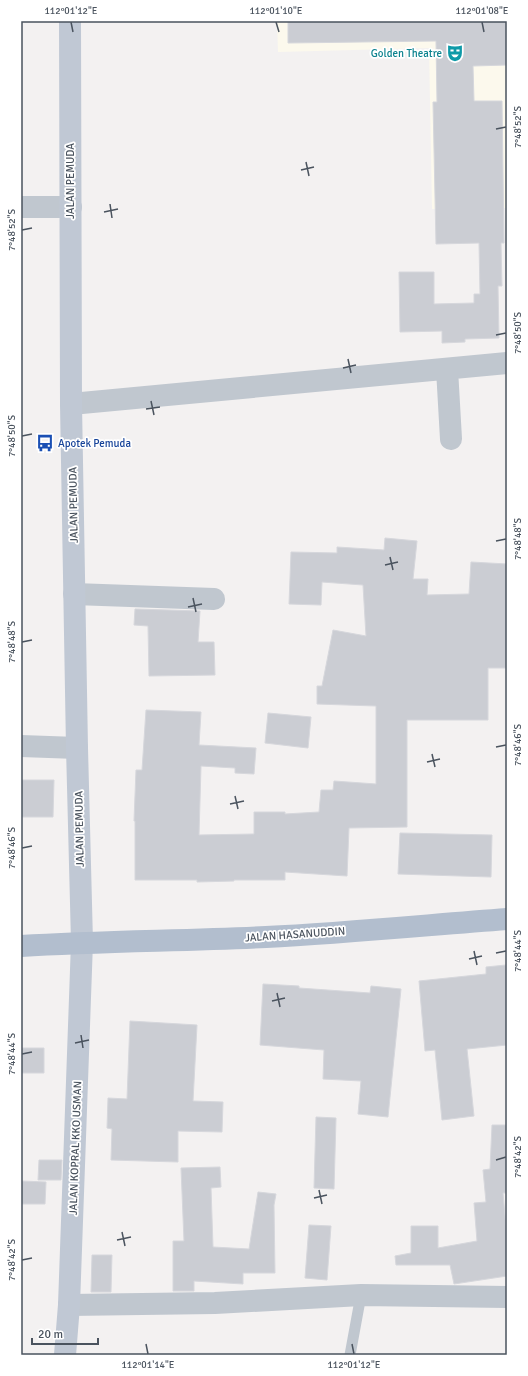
<svg xmlns="http://www.w3.org/2000/svg" width="528" height="1376" font-family="Signika,sans-serif">
<rect width="100%" height="100%" fill="#f3f1f1"/>
<!-- commercial -->
<path fill="#fcf9ed" d="M277 21H507V208L432 209 429 48 278 52Z"/>
<!-- building -->
<path fill="#cbcdd3" stroke="#d6d7dc" d="M288 21H507V65L473 66 474 101H502L504 243H501L502 286H498L499 338 465 339V342L442 343V331L400 332 399 272H434V304L474 303V294H480L479 243 436 244 433 102H437L436 41 288 43Z
M385 538 417 541 413 579H428L427 595 469 594 471 562 507 564V668H488V720H407V827L349 828 347 876 285 872V880H234V881L197 882V880H135V821H134L136 770H142L146 710 201 712 199 745 256 748 254 774 235 773V768L201 766 199 835 254 834V812H285V814L319 812 321 790H333L334 781 376 784V706L317 704V686H322L333 630 366 636 363 585 322 582 321 605 289 604 291 552 337 553V547L384 550Z
M135 609 200 611 198 642H214L215 675 149 676 148 626 134 625Z
M268 713 311 717 308 748 265 743Z
M21 780H54L53 817H21Z
M400 833 492 835 491 877 398 874Z
M506 965 507 978V1045L467 1049 474 1116 442 1120 435 1050 425 1051 419 981 486 974V967Z
M263 984 299 986V988L370 993 371 986 401 989 388 1117 358 1114 361 1081 323 1079 324 1050 260 1045Z
M130 1021 197 1025 193 1101 223 1102 222 1132 178 1131V1162L111 1160 112 1129 107 1128 108 1098 127 1099Z
M21 1048H44V1073H21Z
M316 1117 336 1118 334 1189 314 1188Z
M492 1125H507V1193H503L507 1238V1276L454 1284 450 1265H396L395 1256 411 1253V1226H438V1248L477 1241 474 1203 486 1202 483 1170 490 1169Z
M39 1160H62L61 1180H38Z
M220 1167 221 1187 211 1188 213 1247 249 1249 258 1192 276 1194 274 1205 275 1273H243V1284L194 1281V1291H173V1241H184L181 1168Z
M21 1181 46 1182 45 1204H21Z
M309 1225 331 1226 327 1280 305 1278Z
M92 1255H112L111 1292H91Z"/>
<g fill="none" stroke-linecap="round" stroke-linejoin="round">
<!-- lane -->
<path stroke="#c0c7cf" stroke-width="11" d="M350 1355 361 1295"/>
<!-- street -->
<path stroke="#c0c7cf" stroke-width="22" d="M21 207H71
M447 369 451 439
M71 404 507 363
M74 594 214 599
M21 746 77 748
M69 1305 215 1303 361 1295 507 1297"/>
<!-- secondary -->
<path stroke="#c0c8d4" stroke-width="22" d="M65 1355 69 1305 82 942 77 748 71 404 70 21"/>
<!-- primary -->
<path stroke="#b2bece" stroke-width="22" d="M21 946C103 941 184 941 266 937 346 933 427 925 507 919"/>
</g>
<!-- ticks -->
<path fill="none" stroke="#4a535e" stroke-width="1.5" d="M71 22 73 32M276 22 279 32M482 22 484 32M496 129 506 127M306 162 309 176M301 170 314 167M110 204 112 218M104 212 118 209M22 230 32 228M496 335 506 333M348 359 351 373M343 368 356 365M151 401 154 415M146 409 160 407M22 436 32 434M496 541 506 539M390 557 393 570M385 565 398 562M193 598 196 612M188 607 202 604M22 642 32 640M496 747 506 745M432 754 435 767M427 762 440 759M235 796 238 809M230 804 244 801M22 848 32 846M474 951 477 965M496 953 506 951M469 959 482 956M277 993 280 1007M272 1001 285 998M81 1035 83 1048M75 1043 89 1040M22 1054 32 1052M496 1160 506 1157M319 1190 322 1204M314 1198 327 1195M122 1232 125 1246M117 1240 131 1237M22 1260 32 1258M146 1344 148 1354M352 1344 354 1354"/>
<!-- icons -->
<defs>
<g id="theatre-bare" transform="scale(1.38)"><path d="M-5-5.5Q0-4 5-5.5V0Q5 5 0 6Q-5 5-5 0ZM-3.3-2.5H-1v1.5H-3.3ZM1-2.5H3.3v1.5H1ZM-2.8 1Q0 5.5 2.8 1Z" fill="#0f9aa8" stroke="#fff" stroke-width="2.5" paint-order="stroke"/></g>
<g id="bus-bare" transform="scale(1.38)"><path d="M-5-6H5V4H4V6H2V4H-2V6H-4V4H-5ZM-3.5-4V0h7V-4ZM-3.5 1.2v1.5H-2V1.2ZM2 1.2v1.5H3.5V1.2Z" fill="#1a4fb4" stroke="#fff" stroke-width="2.5" paint-order="stroke"/></g>
</defs>
<g fill-rule="evenodd">
<use href="#theatre-bare" x="455" y="53"/>
<use href="#bus-bare" x="45" y="443"/>
</g>
<g text-anchor="middle" stroke-width="3.5" stroke-linejoin="round" paint-order="stroke">
<!-- culture labels -->
<g font-size="11" fill="#0d838f" stroke="#fff" text-anchor="end">
<text x="442" y="57">Golden Theatre</text>
</g>
<!-- street labels -->
<g font-size="11" fill="#4a535e" stroke="#fff">
<text transform="translate(70 181) rotate(-90)" y="4">JALAN PEMUDA</text>
<text transform="translate(73 505) rotate(-91)" y="4">JALAN PEMUDA</text>
<text transform="translate(79 829) rotate(-91)" y="4">JALAN PEMUDA</text>
<text transform="translate(295 934) rotate(-4)" y="4">JALAN HASANUDDIN</text>
<text transform="translate(75 1148) rotate(-88)" y="4">JALAN KOPRAL KKO USMAN</text>
</g>
<!-- transit labels -->
<g font-size="11" fill="#164399" stroke="#fff" text-anchor="start">
<text x="58" y="447">Apotek Pemuda</text>
</g>
</g>
<!-- border -->
<rect width="528" height="1376" fill="none" stroke="#ffffff" stroke-width="44"/>
<!-- scale -->
<path d="M32 1338v6h66v-6" fill="none" stroke="#4a535e" stroke-width="2"/>
<text x="38" y="1338" font-size="12" fill="#4a535e" stroke="#ffffff" stroke-width="3" paint-order="stroke">20 m</text>
<rect x="22" y="22" width="484" height="1332" fill="none" stroke="#4a535e" stroke-width="1.5"/>
<g font-size="10" text-anchor="middle" fill="#4a535e">
<text x="71" y="14">112°01'12"E</text>
<text x="276" y="14">112°01'10"E</text>
<text x="482" y="14">112°01'08"E</text>
<text transform="translate(517 127) rotate(-90)" y="4">7°48'52"S</text>
<text transform="translate(11 230) rotate(-90)" y="4">7°48'52"S</text>
<text transform="translate(517 333) rotate(-90)" y="4">7°48'50"S</text>
<text transform="translate(11 436) rotate(-90)" y="4">7°48'50"S</text>
<text transform="translate(517 539) rotate(-90)" y="4">7°48'48"S</text>
<text transform="translate(11 642) rotate(-90)" y="4">7°48'48"S</text>
<text transform="translate(517 745) rotate(-90)" y="4">7°48'46"S</text>
<text transform="translate(11 848) rotate(-90)" y="4">7°48'46"S</text>
<text transform="translate(517 951) rotate(-90)" y="4">7°48'44"S</text>
<text transform="translate(11 1054) rotate(-90)" y="4">7°48'44"S</text>
<text transform="translate(517 1157) rotate(-90)" y="4">7°48'42"S</text>
<text transform="translate(11 1260) rotate(-90)" y="4">7°48'42"S</text>
<text x="148" y="1368">112°01'14"E</text>
<text x="354" y="1368">112°01'12"E</text>
</g>
</svg>
